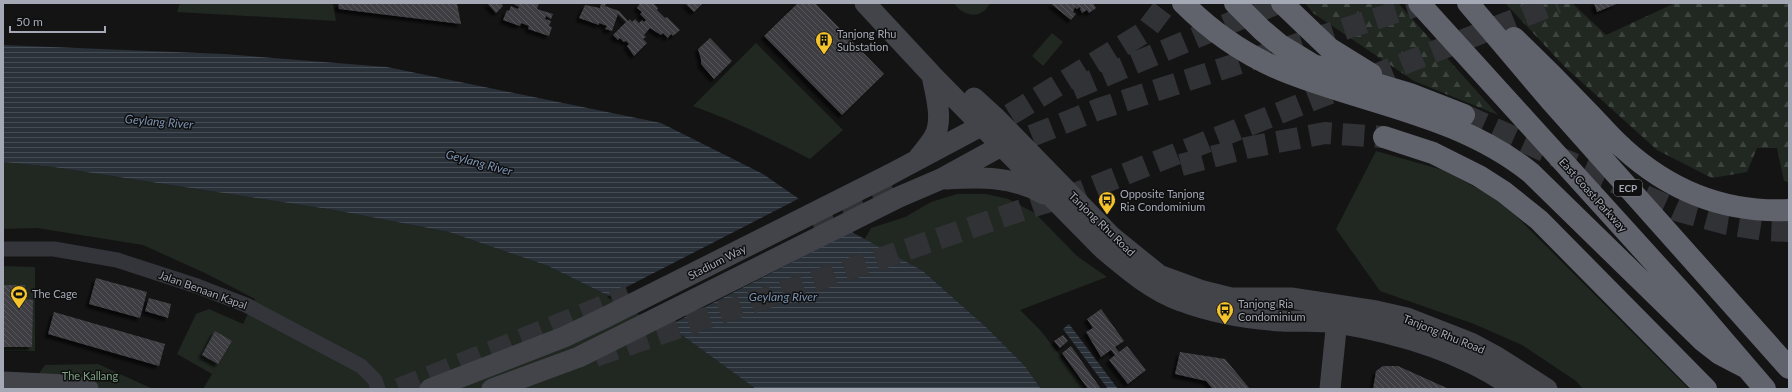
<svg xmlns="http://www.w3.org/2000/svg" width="1792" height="392" font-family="Lato,sans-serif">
<defs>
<pattern id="forest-firs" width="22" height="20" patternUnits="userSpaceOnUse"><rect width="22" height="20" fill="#202821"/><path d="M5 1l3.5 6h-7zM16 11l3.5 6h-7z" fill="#3d443f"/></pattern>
<pattern id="water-rules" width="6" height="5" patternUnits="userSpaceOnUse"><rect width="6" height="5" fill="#2a3139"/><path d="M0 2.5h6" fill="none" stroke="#464c53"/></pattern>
<pattern id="building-back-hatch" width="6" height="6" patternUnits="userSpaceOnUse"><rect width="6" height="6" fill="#3e3e42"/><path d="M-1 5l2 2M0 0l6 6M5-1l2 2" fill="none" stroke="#57575b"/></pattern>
<filter id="shadow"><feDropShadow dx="-3.5" dy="3.5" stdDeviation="1" flood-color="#0009"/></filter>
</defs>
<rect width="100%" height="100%" fill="#141415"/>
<!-- green -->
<path fill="#202821" d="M180 3H333L336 21 177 12Z
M954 3H990C982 20 963 17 954 3Z
M1052 33 1063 42 1043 66 1032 56Z
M756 43 843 130 810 159C771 139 734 121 693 106Z
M1376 151 1443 170 1501 201 1689 389H1583L1576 381 1522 345 1474 324 1380 291 1336 229Z
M3 162 53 167 334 210 449 232 548 266 607 295 683 336 756 389H203L212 374 177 354 196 314 209 309 243 324 255 299 207 274 143 245 37 228 3 229Z
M957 194H986L1008 199 1035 213 1077 256 1107 277 1020 310 1041 331 1086 389H1041L1025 366 986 327 923 271 864 240 871 228 905 217 931 202Z
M3 266 35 267V351H3Z
M98 364 153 389H28L45 365Z"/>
<!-- forest -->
<path fill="url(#forest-firs)" d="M1305 3H1398L1498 115 1414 81 1313 13Z
M1505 3H1572L1606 35 1675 3H1789V182L1784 181 1777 148H1757L1747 172 1712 178 1657 150 1565 67Z"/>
<!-- water -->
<path fill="url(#water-rules)" d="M3 45 224 54 387 67 661 123 763 174 828 219 923 271 986 327 1025 366 1041 389H756L683 336 607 295 548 266 449 232 334 210 53 167 3 162Z
M1069 324 1118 389H1108L1063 329Z"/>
<!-- pier -->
<path fill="#141415" d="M800 198 853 231 664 328 607 297Z"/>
<!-- building -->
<path fill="url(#building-back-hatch)" filter="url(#shadow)" d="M338 3H457L461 24 339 9Z
M487 3H501L503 6 496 13Z
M512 3H539L537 9 553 14 551 19 546 16 545 19 551 21 549 26 552 27 549 36 528 29 529 26 521 23 520 26 503 20 507 10 509 11 511 6 518 9 519 7Z
M601 3H606L605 6 619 11 628 21 630 19 632 22 635 19 639 23 642 20 644 22 646 20 640 14 642 12 637 8 640 3H653L658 8 657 10 665 18 667 17 680 30 673 36 671 34 668 38 663 33 661 35 650 28 644 35 646 37 643 39 647 43 634 56 627 46 629 44 626 41 624 42 620 38 618 40 613 35 626 22 618 14 612 31 605 29 607 26 599 23V25L579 18 585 5 600 8Z
M685 3H703L694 12Z
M798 3H815L884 74 842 115 764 36Z
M1050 3H1093L1096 8 1089 13 1087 10 1082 13 1080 9 1081 8 1080 7 1077 9 1075 7 1073 12 1076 14 1071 20Z
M1594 3H1619L1597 12Z
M710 38 732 61 714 79 701 64V59L698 49Z
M96 278 147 292 140 318 89 304Z
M3 285H25V299L33 300 32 347H3Z
M149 298 171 304 168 318 145 311Z
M1101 309 1124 341 1115 347 1119 352 1127 346 1146 370 1128 384 1109 360 1115 355 1111 350 1101 357 1086 332 1093 328 1087 319Z
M54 312 165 344 159 366 48 334Z
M215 331 232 341 218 364 202 355Z
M1063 335 1068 341 1060 348 1054 341Z
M1071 346 1101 389H1088L1062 353Z
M1180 352 1225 359 1250 389H1213L1206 381 1175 374Z
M1383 366H1398L1449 389H1373L1376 371Z"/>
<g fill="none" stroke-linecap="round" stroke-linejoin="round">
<!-- highway-tunnel -->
<path stroke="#313235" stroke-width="22" stroke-dasharray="22 11" stroke-linecap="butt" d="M1073 89 1278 3
M1464 115 1679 211 1727 224 1764 230 1789 231
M982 132 1145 32 1167 3
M1001 148 1099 109 1424 3
M1181 165 1246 148 1325 133 1384 137
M812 223 902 187
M595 356 1037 205 1080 192 1557 3
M399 389 629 296"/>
<!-- street -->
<path stroke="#34353a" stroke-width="15" d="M3 249H54L117 260 197 286 246 305 361 366 375 380 378 389"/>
<!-- secondary -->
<path stroke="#42444a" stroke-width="21" d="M865 3 932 75 1103 249C1127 269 1152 291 1181 301 1213 313 1248 319 1282 321 1300 322 1319 320 1337 323 1397 333 1465 353 1515 389
M974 98 996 118 1112 237 1159 275 1203 291 1231 298H1291L1376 311 1407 318 1471 343 1497 357 1547 389
M919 157C924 151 930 144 934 137 944 120 935 93 932 75
M889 175 994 119
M946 179C981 177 1012 176 1044 194
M3 382 67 385 88 389
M430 389 564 337 604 318
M492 389 579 357 899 197 941 179 1012 140
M1330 389 1338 310"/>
<!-- highway -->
<path stroke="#60626c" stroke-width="22" d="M1183 3C1213 33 1250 58 1289 73 1371 105 1460 116 1531 173L1702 340 1720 354 1745 367
M1235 3 1262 30 1280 45 1313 65 1410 94 1464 115
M1282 3 1329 48 1371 74
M1419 3 1693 305 1765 389
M1468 3 1551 101 1789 368
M1514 38C1539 62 1563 86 1587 111 1599 123 1610 137 1623 148 1670 191 1726 213 1789 210
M1384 137 1433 153 1479 176 1504 192 1539 220 1706 389"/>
<!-- secondary-bridge -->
<path stroke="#42444a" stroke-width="21" d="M604 318 889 175"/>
</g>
<!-- icons -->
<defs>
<g id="building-pin" transform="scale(0.9)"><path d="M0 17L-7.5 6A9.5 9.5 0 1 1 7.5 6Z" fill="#f5c42c" stroke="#0f0f10"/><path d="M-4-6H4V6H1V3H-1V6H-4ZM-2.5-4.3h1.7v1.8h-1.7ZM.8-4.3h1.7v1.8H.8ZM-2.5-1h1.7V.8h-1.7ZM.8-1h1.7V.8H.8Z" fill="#111"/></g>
<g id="bus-pin" transform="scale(0.9)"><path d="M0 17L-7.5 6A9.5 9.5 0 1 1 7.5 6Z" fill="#f5c42c" stroke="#0f0f10"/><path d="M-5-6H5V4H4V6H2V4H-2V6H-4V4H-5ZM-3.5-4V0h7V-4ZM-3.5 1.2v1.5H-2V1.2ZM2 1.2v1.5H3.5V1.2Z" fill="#111"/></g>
<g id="stadium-pin" transform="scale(0.9)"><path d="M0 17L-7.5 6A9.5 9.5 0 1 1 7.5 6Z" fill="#f5c42c" stroke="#0f0f10"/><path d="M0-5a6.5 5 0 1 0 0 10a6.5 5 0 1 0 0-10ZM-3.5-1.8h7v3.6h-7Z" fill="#111"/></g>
</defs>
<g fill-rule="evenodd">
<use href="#building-pin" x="824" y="40"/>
<use href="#bus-pin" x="1107" y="200"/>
<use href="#stadium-pin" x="19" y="294"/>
<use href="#bus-pin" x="1225" y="310"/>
</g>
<g text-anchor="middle" stroke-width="3" stroke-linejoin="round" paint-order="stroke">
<!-- shield labels -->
<rect fill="#0f0f10" stroke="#787b84" stroke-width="1" x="1614" y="180" width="28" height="16" rx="3"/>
<g font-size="10" font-weight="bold" fill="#a5a9b6">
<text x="1628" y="192">ECP</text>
</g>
<!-- poi labels -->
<g font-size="11" fill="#a5a9b6" stroke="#0f0f10" text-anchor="start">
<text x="837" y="38">Tanjong Rhu<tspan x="837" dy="13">Substation</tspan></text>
<text x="1120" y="198">Opposite Tanjong<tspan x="1120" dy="13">Ria Condominium</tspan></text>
<text x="32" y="298">The Cage</text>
<text x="1238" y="308">Tanjong Ria<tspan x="1238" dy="13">Condominium</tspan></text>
</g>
<!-- street labels -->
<g font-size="11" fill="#a5a9b6" stroke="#0f0f10">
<text transform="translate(1593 195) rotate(48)" y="4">East Coast Parkway</text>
<text transform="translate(1102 224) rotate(44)" y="4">Tanjong Rhu Road</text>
<text transform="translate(717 262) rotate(-27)" y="4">Stadium Way</text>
<text transform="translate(203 290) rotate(20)" y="4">Jalan Benaan Kapal</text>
<text transform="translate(1444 334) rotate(22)" y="4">Tanjong Rhu Road</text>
</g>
<!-- park labels -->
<g font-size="11" fill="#7ba281" stroke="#0f0f10">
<text x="90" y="380">The Kallang</text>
</g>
<!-- water labels -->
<g font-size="12" font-style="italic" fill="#7b93b2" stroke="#0f0f10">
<text transform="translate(159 122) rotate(5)" y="4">Geylang River</text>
<text transform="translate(479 163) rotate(15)" y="4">Geylang River</text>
<text x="783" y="301">Geylang River</text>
</g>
</g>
<!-- border -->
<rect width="1792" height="392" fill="none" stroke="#a5a9b6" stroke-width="8"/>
<!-- scale -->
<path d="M10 26v6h95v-6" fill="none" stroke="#a5a9b6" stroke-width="2"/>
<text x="16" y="26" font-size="12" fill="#a5a9b6" stroke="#0f0f10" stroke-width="3" paint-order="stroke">50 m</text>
</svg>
